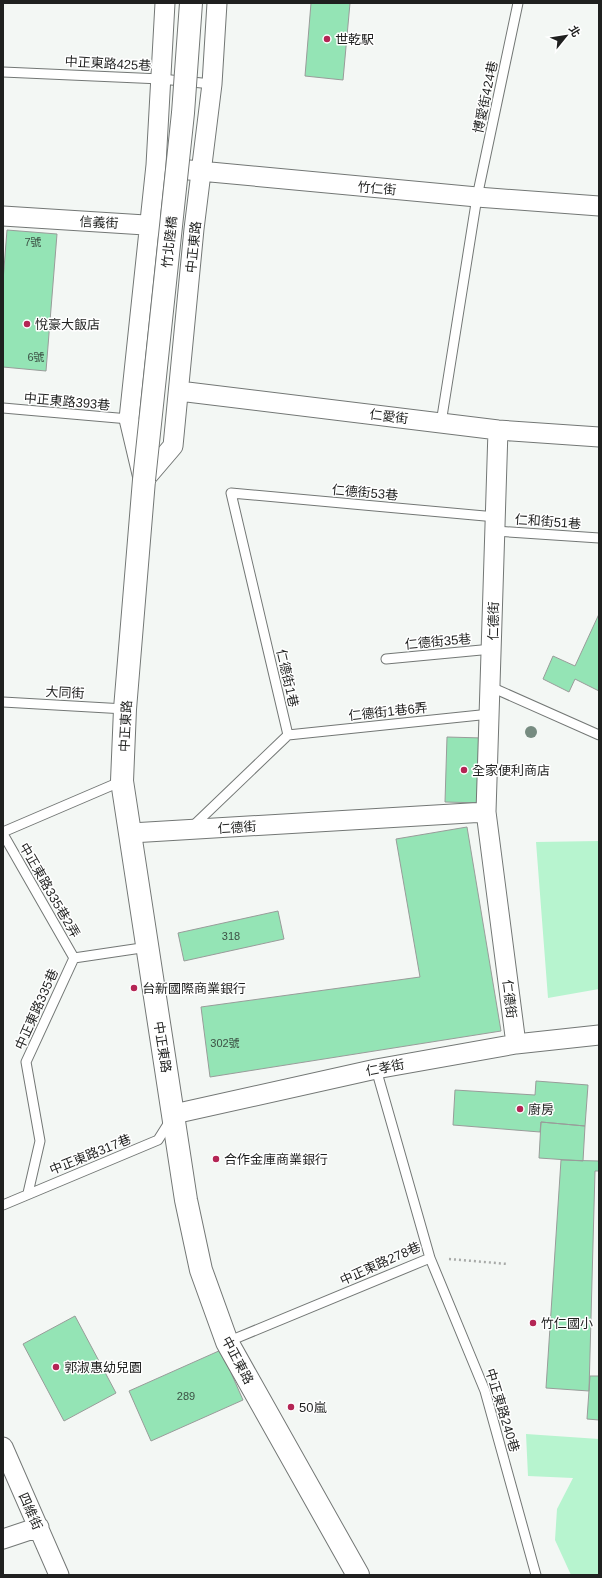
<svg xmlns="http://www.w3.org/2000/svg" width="602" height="1578" font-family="Helvetica,'Noto Sans TC',sans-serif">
<rect width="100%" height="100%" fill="#f3f7f4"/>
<!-- green -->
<path fill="#b7f4cf" d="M599 841V989L548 998 536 842Z
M526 1434 599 1439V1575H571L555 1540 557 1509 573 1478 528 1476Z"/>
<!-- building -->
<path fill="#94e4b5" stroke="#999c9a" d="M311 3H350L343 80 305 76Z
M7 230 57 234 46 371 3 367V281Z
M599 614V691L575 679 569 692 543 679 553 656 575 666Z
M447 737 483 738 481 803 445 802Z
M467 827 501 1031 210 1077 201 1007 420 977 396 839Z
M278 911 284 939 184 961 178 933Z
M536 1081 588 1085 585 1126 541 1122 540 1132 453 1125 455 1090 535 1095Z
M541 1122 585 1126 583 1161 539 1158Z
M561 1160 599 1161V1171H595L589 1391 546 1388Z
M75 1316 116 1393 64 1421 23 1344Z
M221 1350 243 1400 151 1441 129 1391Z
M590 1376H599V1420L587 1419Z"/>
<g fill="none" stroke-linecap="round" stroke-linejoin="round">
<!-- service casing -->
<g stroke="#737775" stroke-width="11">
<path id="service" d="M3 72 161 79 212 84
M3 408 129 419
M441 423 477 197 518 3
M495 531 599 538
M386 659 492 649
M491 687 599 735
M3 702 125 709
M288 735 490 714
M192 827 288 735 231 493 496 517
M3 832 122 781
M3 834 74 958
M376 1069 430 1258 485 1391 536 1575
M28 1193 40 1141 26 1062 74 958 148 947
M3 1205 158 1140 170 1121
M227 1342 430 1258"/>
</g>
<!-- minor casing -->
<g stroke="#737775" stroke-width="21">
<path id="minor" d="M189 170 477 197 599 206
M3 216 161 226
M179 391 498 430 599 437
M498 430 486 812 516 1044
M142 474 129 419 156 165 165 3
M144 480 173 446 194 229 212 84 217 3
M131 833 486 812
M174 1114 376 1069 516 1044 599 1035
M3 1447 59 1575
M3 1539 39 1527"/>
</g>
<!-- secondary casing -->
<g stroke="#737775" stroke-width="24">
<path id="secondary" d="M144 480 125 709 122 781 186 1200 201 1270 227 1342 358 1575"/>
</g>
<!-- path -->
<path stroke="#a8aaa8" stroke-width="2.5" stroke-dasharray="2 3" stroke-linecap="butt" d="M449 1259 508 1264"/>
<!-- service -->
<use href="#service" stroke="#fff" stroke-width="9"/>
<!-- minor -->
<use href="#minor" stroke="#fff" stroke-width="19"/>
<!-- secondary -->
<use href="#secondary" stroke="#fff" stroke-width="22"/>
<!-- secondary-bridge casing -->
<g stroke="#737775" stroke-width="24" stroke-linecap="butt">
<path id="secondary-bridge" d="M144 480 183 113 191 3"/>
</g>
<!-- secondary-bridge -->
<use href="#secondary-bridge" stroke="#fff" stroke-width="22"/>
</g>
<!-- trees -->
<circle fill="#768b80" cx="531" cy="732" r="6"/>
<!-- markers -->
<g fill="#b42554" stroke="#fff" stroke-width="1.5">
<circle cx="327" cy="39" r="4"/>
<circle cx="27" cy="324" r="4"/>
<circle cx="464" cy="770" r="4"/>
<circle cx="134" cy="988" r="4"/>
<circle cx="520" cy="1109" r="4"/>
<circle cx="216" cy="1159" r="4"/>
<circle cx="533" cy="1323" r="4"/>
<circle cx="56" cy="1367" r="4"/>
<circle cx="291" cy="1407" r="4"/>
</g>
<g text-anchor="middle" stroke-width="3" stroke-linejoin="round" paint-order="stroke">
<!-- number labels -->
<g font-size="11" fill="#3c5144">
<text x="33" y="246">7號</text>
<text x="36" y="361">6號</text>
<text x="231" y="940">318</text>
<text x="225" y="1047">302號</text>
<text x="186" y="1400">289</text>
</g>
<!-- poi labels -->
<g font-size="13" fill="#1f201f" stroke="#fff" text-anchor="start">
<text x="335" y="44">世乾駅</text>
<text x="35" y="329">悅豪大飯店</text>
<text x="472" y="775">全家便利商店</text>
<text x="142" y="993">台新國際商業銀行</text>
<text x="528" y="1114">廚房</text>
<text x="224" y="1164">合作金庫商業銀行</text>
<text x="541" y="1328">竹仁國小</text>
<text x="64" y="1372">郭淑惠幼兒園</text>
<text x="299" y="1412">50嵐</text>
</g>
<!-- street labels -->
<g font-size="13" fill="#1f201f" stroke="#fff">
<text transform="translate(108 63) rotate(3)" y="5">中正東路425巷</text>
<text transform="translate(485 97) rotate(-78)" y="5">博愛街424巷</text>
<text transform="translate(377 188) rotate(5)" y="5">竹仁街</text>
<text transform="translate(99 222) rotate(3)" y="5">信義街</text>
<text transform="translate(169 242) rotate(-84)" y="5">竹北陸橋</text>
<text transform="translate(193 247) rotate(-84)" y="5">中正東路</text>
<text transform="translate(67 401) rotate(5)" y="5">中正東路393巷</text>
<text transform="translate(389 416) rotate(7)" y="5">仁愛街</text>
<text transform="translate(365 492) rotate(5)" y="5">仁德街53巷</text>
<text transform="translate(548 521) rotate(4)" y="5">仁和街51巷</text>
<text transform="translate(493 621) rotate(-89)" y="5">仁德街</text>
<text transform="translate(438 641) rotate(-5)" y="5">仁德街35巷</text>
<text transform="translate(288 678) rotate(77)" y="5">仁德街1巷</text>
<text transform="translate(65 692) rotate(3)" y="5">大同街</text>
<text transform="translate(388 711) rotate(-6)" y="5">仁德街1巷6弄</text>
<text transform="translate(125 726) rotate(-87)" y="5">中正東路</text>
<text transform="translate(237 827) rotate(-4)" y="5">仁德街</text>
<text transform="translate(50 890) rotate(60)" y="5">中正東路335巷2弄</text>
<text transform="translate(510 999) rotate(83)" y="5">仁德街</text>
<text transform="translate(36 1009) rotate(-66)" y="5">中正東路335巷</text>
<text transform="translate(163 1047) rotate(81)" y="5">中正東路</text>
<text transform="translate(385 1067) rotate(-11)" y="5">仁孝街</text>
<text transform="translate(90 1154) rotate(-22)" y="5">中正東路317巷</text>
<text transform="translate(380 1263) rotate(-24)" y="5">中正東路278巷</text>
<text transform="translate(238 1360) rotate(62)" y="5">中正東路</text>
<text transform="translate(503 1410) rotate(73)" y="5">中正東路240巷</text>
<text transform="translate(31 1511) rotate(66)" y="5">四維街</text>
</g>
</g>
<!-- border -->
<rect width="602" height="1578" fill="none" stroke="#1f201f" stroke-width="8"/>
<!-- north arrow -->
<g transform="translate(566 36) rotate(60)" stroke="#ffffff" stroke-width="3" paint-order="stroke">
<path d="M0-3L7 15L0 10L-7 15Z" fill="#1f201f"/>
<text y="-6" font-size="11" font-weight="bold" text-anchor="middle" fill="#1f201f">北</text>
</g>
</svg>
